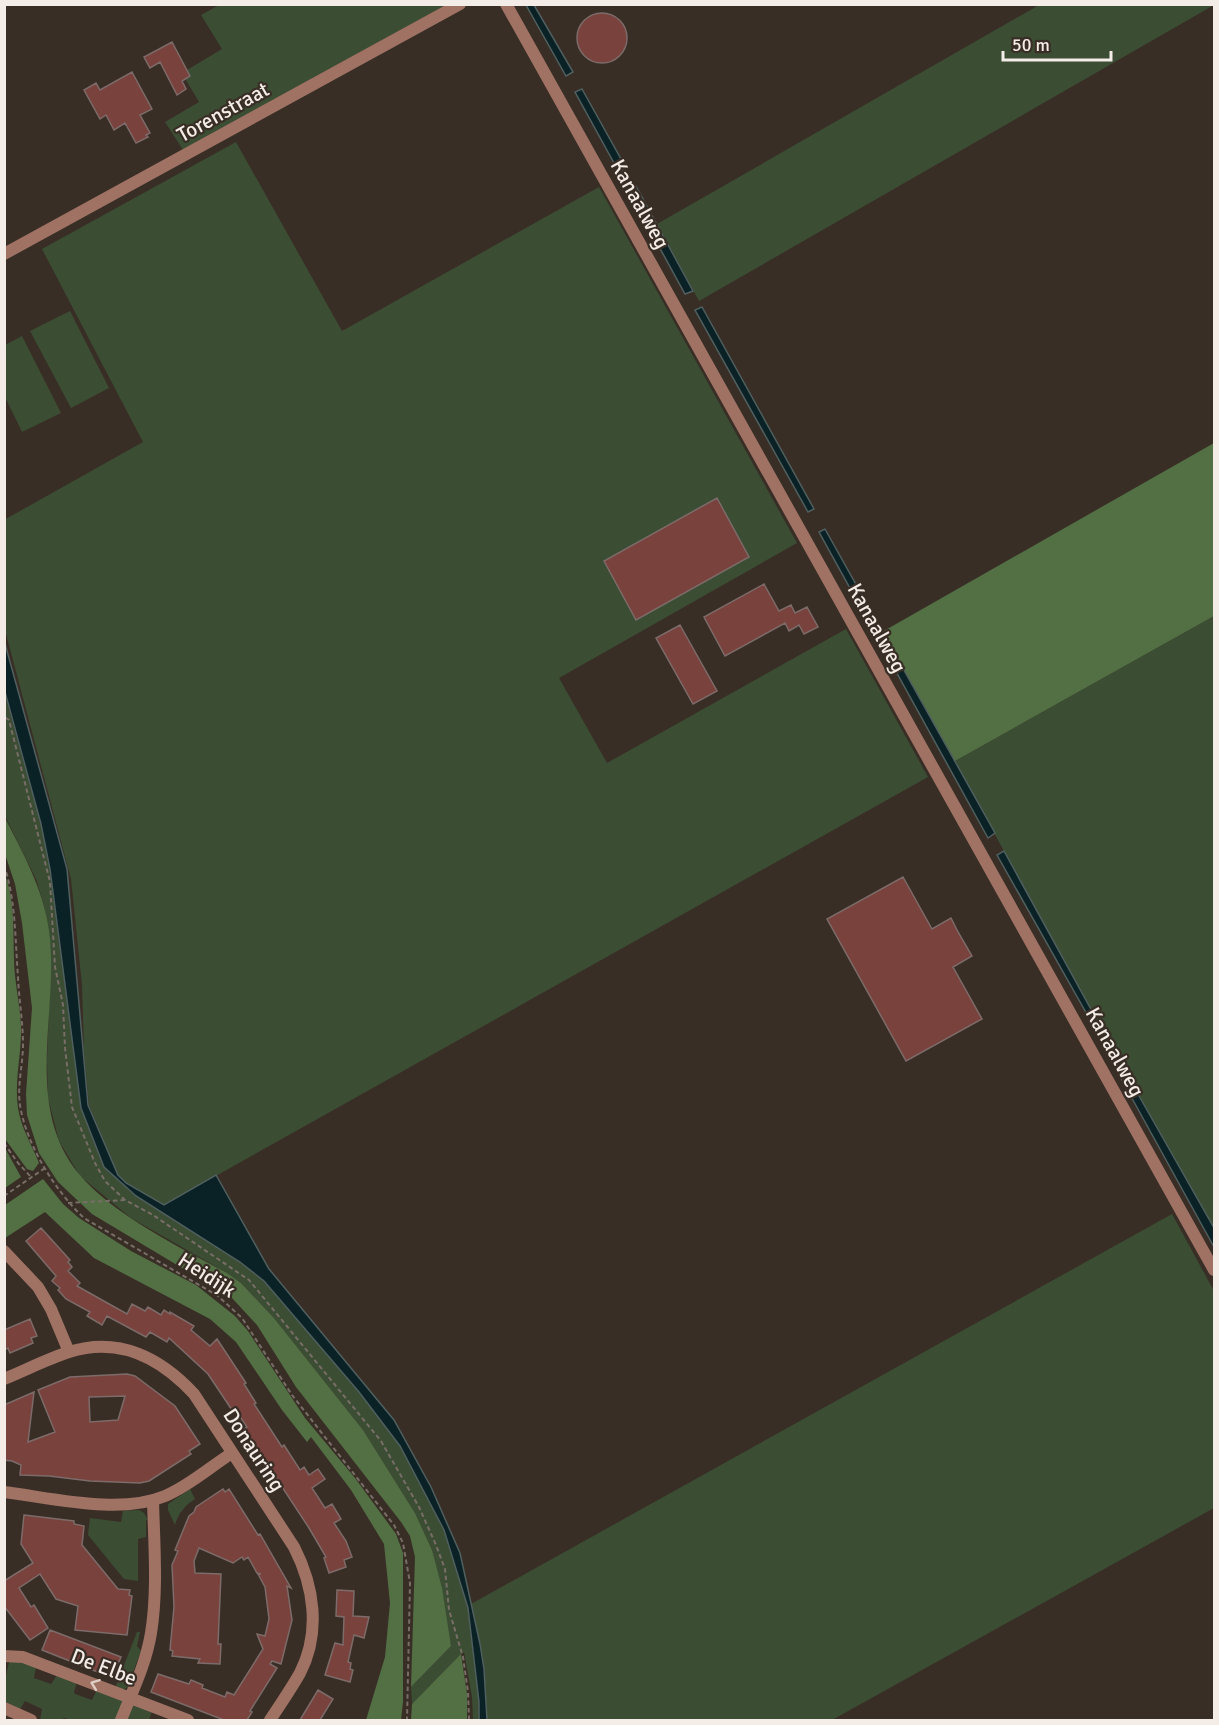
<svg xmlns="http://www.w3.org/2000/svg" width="1219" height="1725" font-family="Signika,sans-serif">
<rect width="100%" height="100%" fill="#392e26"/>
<!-- green -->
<path fill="#3b4d33" d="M219 5H446L183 150 165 122 199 102 182 73 222 49 201 15Z
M1039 5H1214L699 301 657 224Z
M236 142 342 331 599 187 797 543 559 678 607 763 846 629 928 777 164 1205 126 1183 118 1175 89 1105 84 1051 82 985 71 879 5 630 4 520 143 442 42 249Z
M70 311 109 388 71 408 30 331Z
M22 336 61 413 22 432 5 397V345Z
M1214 616V1229L1097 1022 955 761Z
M4 692 41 824 50 869 81 1108 104 1167 136 1196 240 1262 264 1281 359 1392 400 1446 444 1530 468 1608 479 1702V1720H473L472 1697 464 1652 412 1704 411 1687 451 1646 432 1550 415 1513 363 1430 274 1318 241 1283 227 1273 131 1218 80 1176 59 1141 48 1098 47 1060 51 956 49 931 44 906 36 879 5 816Z
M1172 1214 1214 1291V1508L832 1720H487L484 1669 471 1604Z
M190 1489 195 1499C185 1505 178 1514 175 1525L168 1510V1504Z
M139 1510 144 1513 148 1520H146V1537L138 1539V1581L124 1579 88 1535 90 1518 121 1522 123 1511Z
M137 1632H140L137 1646 141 1651 131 1677 132 1680 129 1687 122 1690 115 1688Z
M22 1661 36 1667 34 1678 51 1684 57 1675 77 1682 74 1692 75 1694 92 1700 97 1690 122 1700 123 1703 116 1720H70L64 1718 62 1720H40L42 1709 25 1701 19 1711 5 1703 4 1685 9 1662Z
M132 1704 152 1711 149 1720H125Z"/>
<!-- forest -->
<path fill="#527044" d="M1214 443V616L955 761 882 632Z
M4 816C23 853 43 888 49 930 60 1010 22 1105 79 1174 112 1214 181 1248 227 1273L241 1283 274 1318 363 1430 415 1513 432 1550 442 1588 451 1646 411 1687 415 1557 410 1536 401 1522 296 1387 257 1325 232 1298 92 1214 58 1182 39 1153 27 1115 26 1094 32 1008 22 923 15 884 5 854Z
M4 872C15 898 13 929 14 958 14 981 20 1003 21 1026 22 1053 14 1081 18 1108 21 1128 32 1145 39 1163L33 1171 27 1169 5 1139Z
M5 1148 21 1177 5 1188H4Z
M43 1179 63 1204 79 1218 131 1251 196 1285 235 1316 248 1331 305 1418 355 1478 396 1534 403 1553V1702L401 1720H366L385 1657 390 1603 384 1544 351 1490 311 1437 307 1442 282 1410 236 1342 210 1319 94 1258 45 1212 5 1238V1205Z
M461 1654 467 1694V1720H411L412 1704Z"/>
<!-- water -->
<path fill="#0a2225" stroke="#505f5f" stroke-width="1.5" d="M526 5H534L573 72 566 76Z
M582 89 626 168 619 172 575 92Z
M636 186 693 291 685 294 628 190Z
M702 307 814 509 808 512 695 310Z
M825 529 995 833 988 838 819 532Z
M4 640 67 869 88 1105 118 1175 126 1183 164 1205 216 1175 269 1269 394 1420 431 1487 460 1553 480 1644 484 1669 487 1720H479V1702L468 1608 444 1530 400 1446 359 1392 264 1281 240 1262 136 1196 104 1167 81 1108 50 869 41 824 5 692Z
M1004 851 1093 1013 1088 1016 997 855Z
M1101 1029 1214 1228V1247L1096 1033Z"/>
<!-- building -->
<path fill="#79423d" stroke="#7c6b69" stroke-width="1.5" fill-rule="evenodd" d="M577 38a25 25 0 1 1 50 0a25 25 0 1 1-50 0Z
M172 42 190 76 182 81 186 89 177 95 160 62 150 68 144 57Z
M132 72 152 109 140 115 150 133 146 135 148 137 136 143 125 123 114 130 106 115 100 119 84 90 96 83 100 90Z
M717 498 749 557 636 620 604 561Z
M764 584 779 611 791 605 795 613 807 607 818 627 804 634 799 625 789 631 785 623 725 656 704 617Z
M680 625 717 691 693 704 656 638Z
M903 877 932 929 951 918 958 932 972 956 953 967 982 1019 906 1061 827 919Z
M41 1228 70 1260 68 1262 72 1267 68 1271 80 1283 77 1286 127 1314 132 1304 145 1311 148 1307 161 1315 164 1310 170 1314V1312L194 1326 191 1330 210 1346 217 1339 246 1383 244 1384 256 1403 254 1404 282 1447 284 1445 300 1470 304 1467 309 1475 318 1469 325 1479 312 1488 325 1508 332 1504 341 1519 334 1523 346 1541 352 1557 344 1560 346 1567 329 1573 324 1558 326 1557 309 1528 244 1429 247 1427 234 1408 232 1410 208 1374 169 1338 167 1342 150 1332 146 1337 107 1316 102 1325 87 1316 90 1312 66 1299 58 1290 60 1288 52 1281 56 1276 26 1241Z
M30 1319 37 1336 31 1338 33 1343 10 1353 8 1348 4 1350V1330Z
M127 1374 135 1376 175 1406 200 1444 189 1451 191 1454 149 1481 140 1483 90 1481 49 1476 20 1475 21 1465 12 1461 4 1460V1405L34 1392 28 1442 55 1432 38 1390 70 1377ZM125 1396 118 1420 90 1422 89 1397Z
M223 1489 225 1492 229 1489 258 1535 260 1534 291 1588 287 1586 292 1620 281 1664 272 1661 270 1664 277 1668 250 1711 252 1712 247 1720H224L151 1692 158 1674 189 1684 191 1680 203 1685 202 1688 225 1697 227 1692 234 1695 263 1649 257 1634 265 1636 269 1619 265 1587 258 1574H261L257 1573 248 1557 244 1560 242 1557 233 1563 199 1548 194 1561 195 1573 221 1574 218 1644H221L220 1664 198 1663 200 1659 172 1656 173 1651 170 1650 174 1607 172 1565 178 1551 175 1550 189 1516 194 1512 196 1507Z
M24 1515 74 1521V1524L84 1526 82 1545 118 1589 130 1590 129 1595 132 1596 127 1635 75 1630 78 1606 56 1599 40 1574 19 1588 31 1607 34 1605 48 1628 30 1640 4 1606V1581L33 1563 21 1544Z
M337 1590 354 1591 353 1616 369 1617 364 1638 354 1635 348 1662 351 1663 350 1669 353 1670 350 1682 325 1675 335 1643 343 1645 344 1617 336 1616Z
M50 1630 121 1657 114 1674 110 1673 108 1676 42 1650Z
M318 1690 333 1699 320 1720H300Z"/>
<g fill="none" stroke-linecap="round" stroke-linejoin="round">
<!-- path -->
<path stroke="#786e67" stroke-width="2" stroke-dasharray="4.5 3" stroke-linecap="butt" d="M4 710 6 718 9 720 50 882 55 967 63 1005 65 1048 72 1107 95 1163 105 1181 125 1200 153 1215 249 1280 381 1441 419 1507 436 1545 445 1569 449 1610 463 1657 468 1692 469 1720
M4 865C16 901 15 939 18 977 19 1000 23 1022 23 1045 23 1064 17 1086 20 1105 26 1144 55 1191 84 1218L218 1296 242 1318 292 1395 394 1525 403 1543 410 1583 407 1720
M4 1143 18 1163 31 1177
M4 1196 45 1168
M68 1203 125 1200"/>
<!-- minor -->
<path stroke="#9f7264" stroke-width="12" d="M506 4 1214 1270
M4 254 460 4
M4 1251 38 1287 51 1309 69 1352
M4 1379C26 1370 47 1359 69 1352 119 1336 161 1358 194 1394L294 1547C314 1586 321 1632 300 1673 291 1689 280 1705 270 1720
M4 1492C53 1498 120 1515 165 1496 189 1486 210 1467 232 1453
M4 1656 23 1657 188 1720
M4 1708 31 1720
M121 1720C132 1692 146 1664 151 1633 158 1590 154 1543 153 1500"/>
</g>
<!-- one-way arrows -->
<defs><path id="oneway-chevron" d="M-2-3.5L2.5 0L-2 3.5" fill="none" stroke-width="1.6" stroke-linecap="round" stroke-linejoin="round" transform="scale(1.5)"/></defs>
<use stroke="#dfcec6" href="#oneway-chevron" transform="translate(95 1684) rotate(-159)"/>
<g text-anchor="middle" stroke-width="4.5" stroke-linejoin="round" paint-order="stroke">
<!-- street labels -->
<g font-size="21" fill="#f4ece7" stroke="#392e26">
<text transform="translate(223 112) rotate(-29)" y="7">Torenstraat</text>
<text transform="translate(640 204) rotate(61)" y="7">Kanaalweg</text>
<text transform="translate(877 628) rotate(61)" y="7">Kanaalweg</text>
<text transform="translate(1115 1052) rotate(61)" y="7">Kanaalweg</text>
<text transform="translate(207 1275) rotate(33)" y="7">Heidijk</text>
<text transform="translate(254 1450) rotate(57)" y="7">Donauring</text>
<text transform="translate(104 1667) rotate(21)" y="7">De Elbe</text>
</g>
</g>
<!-- border -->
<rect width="1219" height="1725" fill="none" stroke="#f4ece7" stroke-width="12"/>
<!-- scale -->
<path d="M1003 51v9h108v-9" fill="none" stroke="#f4ece7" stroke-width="3"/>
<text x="1012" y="51" font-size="18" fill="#f4ece7" stroke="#392e26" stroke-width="4.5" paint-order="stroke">50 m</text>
</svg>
